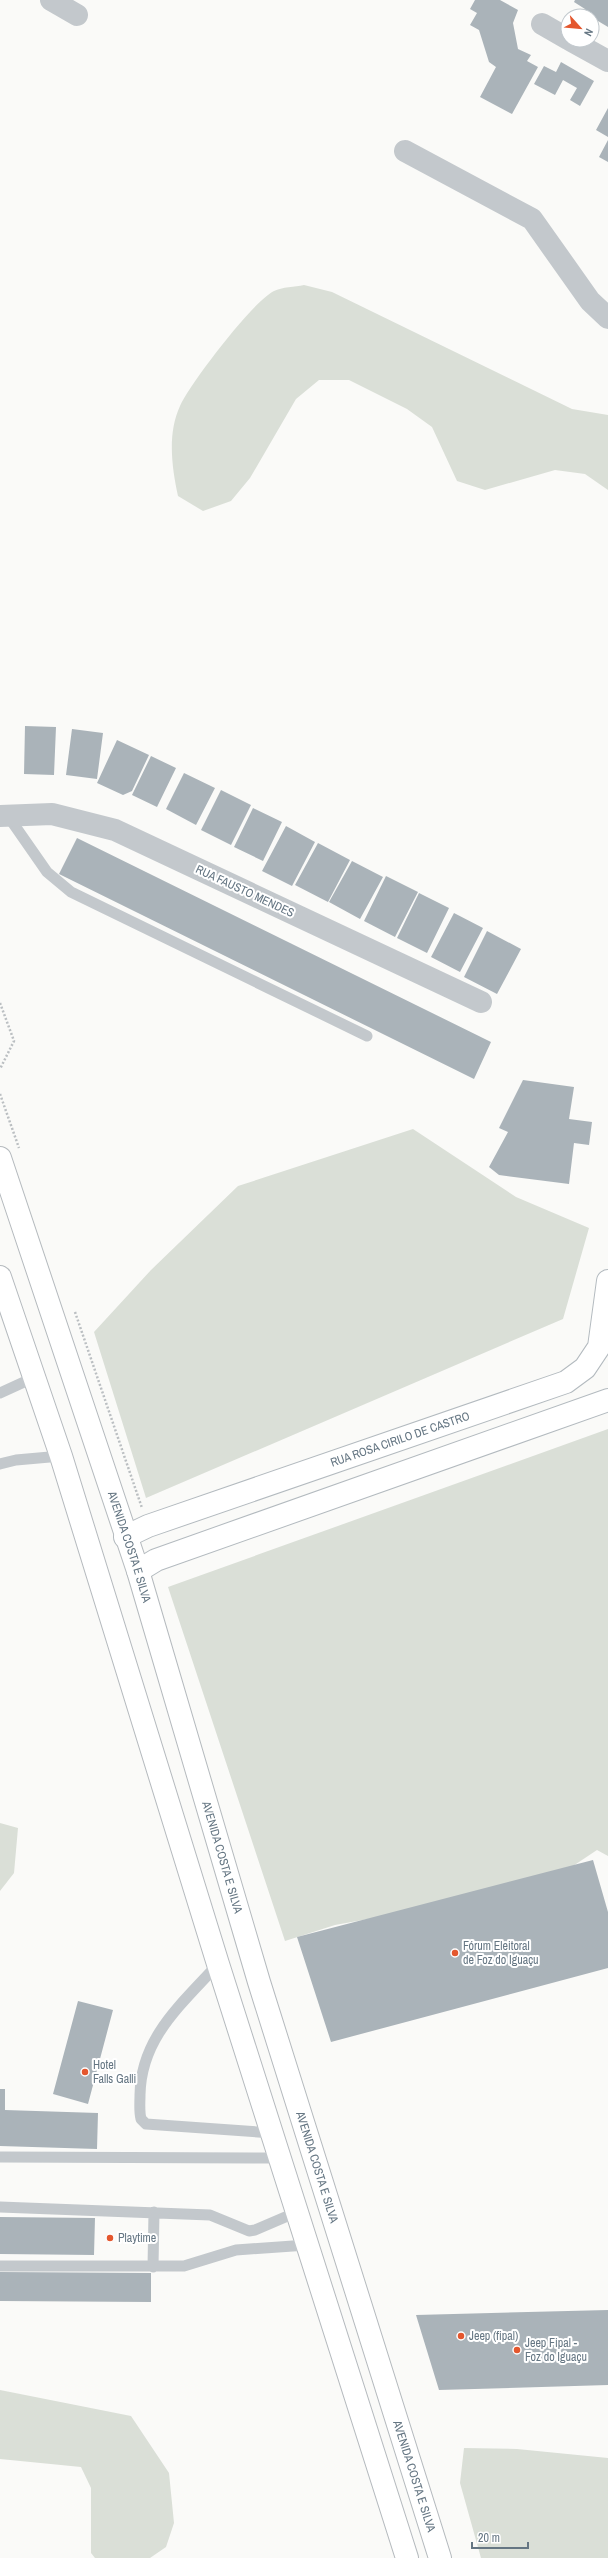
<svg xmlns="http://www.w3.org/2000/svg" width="608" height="2558" font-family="'Archivo Narrow',sans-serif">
<rect width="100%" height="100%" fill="#fafaf8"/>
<!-- green -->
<path fill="#dadfd7" d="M304 285 332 292 572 409 608 415V490L585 474 555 470 485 490 457 481 432 427 407 409 349 380H319L296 399 250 478 231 501 203 511 178 496C172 468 167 434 180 406 190 384 253 301 274 291 282 287 295 287 304 285Z
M413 1129 516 1197 589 1228 563 1319 146 1498 94 1332 151 1270 238 1186Z
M608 1429V1856L597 1850 534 1892 457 1903 335 1925 285 1941 168 1587Z
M0 1823 18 1828 14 1873 0 1891Z
M0 2390 131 2416 169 2473 174 2523 166 2547 150 2558H95L91 2553V2488L81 2467 0 2459Z
M464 2448 517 2449 608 2458V2558H481L460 2483Z"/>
<!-- building -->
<path fill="#aab3b9" d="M475 0H500L518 10 513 23 518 49 531 55 527 61 538 67 512 114 480 97 496 67 489 62 479 30 470 25 477 13 470 9Z
M575 0H608V27L583 12 585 9 574 2Z
M561 62 594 81 580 106 570 100 577 88 563 80 555 95 534 84 544 66 556 72Z
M608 108V137L596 130Z
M608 140V162L599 157Z
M25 726 56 727 54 775 24 774Z
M72 729 103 733 97 779 66 775Z
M117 740 149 755 132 791 123 795 97 783Z
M151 756 176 768 157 807 132 795Z
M184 773 215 788 196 825 166 809Z
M221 790 251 805 231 845 201 830Z
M253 808 282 822 263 861 234 847Z
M286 826 315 842 292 886 262 871Z
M77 838 491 1042 474 1079 59 874Z
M318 843 350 860 328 902 295 885Z
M352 861 383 877 360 919 329 902Z
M386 876 418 892 395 937 364 921Z
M419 893 449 908 427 953 397 938Z
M454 913 483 928 460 972 431 957Z
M487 931 521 949 497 994 464 977Z
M523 1080 574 1087 569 1119 592 1122 589 1145 574 1143 569 1184 499 1175 489 1167 508 1132 499 1128Z
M593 1860 608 1912V1968L331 2042 297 1937Z
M78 2001 113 2010 88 2104 53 2094Z
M0 2089H5V2110L98 2113 97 2149 0 2146Z
M0 2217 95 2218 94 2255 0 2254Z
M0 2272 151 2273V2302L0 2301Z
M608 2310V2385L439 2390 416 2315Z"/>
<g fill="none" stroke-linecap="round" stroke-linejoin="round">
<!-- secondary casing -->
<g stroke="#b3babf" stroke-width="24">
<g id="secondary">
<path id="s1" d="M125 1537 148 1526 566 1382 585 1368 599 1347 608 1281"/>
<path d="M138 1571 156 1560 608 1400"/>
</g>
</g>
<!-- primary casing -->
<g stroke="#b5babe" stroke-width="24">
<g id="primary">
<path id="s2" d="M0 1158 138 1571 259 1982 440 2558"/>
<path d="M0 1277 61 1456 218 1964 407 2558"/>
</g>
</g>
<!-- path -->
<path stroke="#bbbfc2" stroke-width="2.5" stroke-dasharray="2 2" stroke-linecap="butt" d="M0 1003 14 1041 0 1069
M0 1094 19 1148
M75 1312 142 1508"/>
<!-- lane -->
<path stroke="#c3c8cc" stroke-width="11" d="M8 816 47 872 71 892 367 1036
M0 1393 35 1377
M0 1464 16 1460 61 1456
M218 1964C182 2004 141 2037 140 2095 140 2103 139 2111 141 2119L146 2124 273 2133
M0 2157 281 2158
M0 2207 210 2215 249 2231 255 2230 297 2212
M0 2266H184L236 2250 307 2245
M153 2267 154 2212"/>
<!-- street -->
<path stroke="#c3c8cc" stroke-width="22" d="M51 0 77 15
M542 24 568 39
M570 40 608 61
M405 151 532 219 590 301 608 318
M0 816 52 814 115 830 481 1002"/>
<!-- secondary -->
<use href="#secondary" stroke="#fff" stroke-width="22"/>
<!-- primary -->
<use href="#primary" stroke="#fff" stroke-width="22"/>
</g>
<!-- markers -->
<g fill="#e4572e" stroke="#fff" stroke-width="1.5">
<circle cx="455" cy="1953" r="4"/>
<circle cx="85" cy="2072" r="4"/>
<circle cx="110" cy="2238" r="4"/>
<circle cx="461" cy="2336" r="4"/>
<circle cx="517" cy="2350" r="4"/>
</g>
<g text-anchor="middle" stroke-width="4" stroke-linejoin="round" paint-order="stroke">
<!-- street labels -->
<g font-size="12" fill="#657683" stroke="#fff">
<text transform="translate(245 891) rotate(25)" y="4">RUA FAUSTO MENDES</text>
<text dy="4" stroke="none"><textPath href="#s1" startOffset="292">RUA ROSA CIRILO DE CASTRO</textPath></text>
<text dy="4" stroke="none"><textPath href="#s2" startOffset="410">AVENIDA COSTA E SILVA</textPath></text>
<text dy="4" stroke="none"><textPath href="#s2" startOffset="734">AVENIDA COSTA E SILVA</textPath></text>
<text dy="4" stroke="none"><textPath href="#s2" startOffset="1058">AVENIDA COSTA E SILVA</textPath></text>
<text dy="4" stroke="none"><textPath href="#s2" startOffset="1382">AVENIDA COSTA E SILVA</textPath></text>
</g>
<!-- poi labels -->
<g font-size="12" fill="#657683" stroke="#fff" text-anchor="start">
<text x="463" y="1950">Fórum Eleitoral<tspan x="463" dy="14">de Foz do Iguaçu</tspan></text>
<text x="93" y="2069">Hotel<tspan x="93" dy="14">Falls Galli</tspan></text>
<text x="118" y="2242">Playtime</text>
<text x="469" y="2340">Jeep (fipal)</text>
<text x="525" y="2347">Jeep Fipal -<tspan x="525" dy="14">Foz do Iguaçu</tspan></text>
</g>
</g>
<!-- north arrow -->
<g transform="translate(580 28) rotate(117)"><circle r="19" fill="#ffffff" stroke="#c1c8cd"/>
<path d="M0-3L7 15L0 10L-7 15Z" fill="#e4572e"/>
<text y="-6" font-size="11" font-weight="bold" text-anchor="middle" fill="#657683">N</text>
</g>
<!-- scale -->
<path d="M472 2542v6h56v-6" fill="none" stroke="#657683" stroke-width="2"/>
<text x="478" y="2542" font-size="12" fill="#657683" stroke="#ffffff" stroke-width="3" paint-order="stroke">20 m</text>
</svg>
